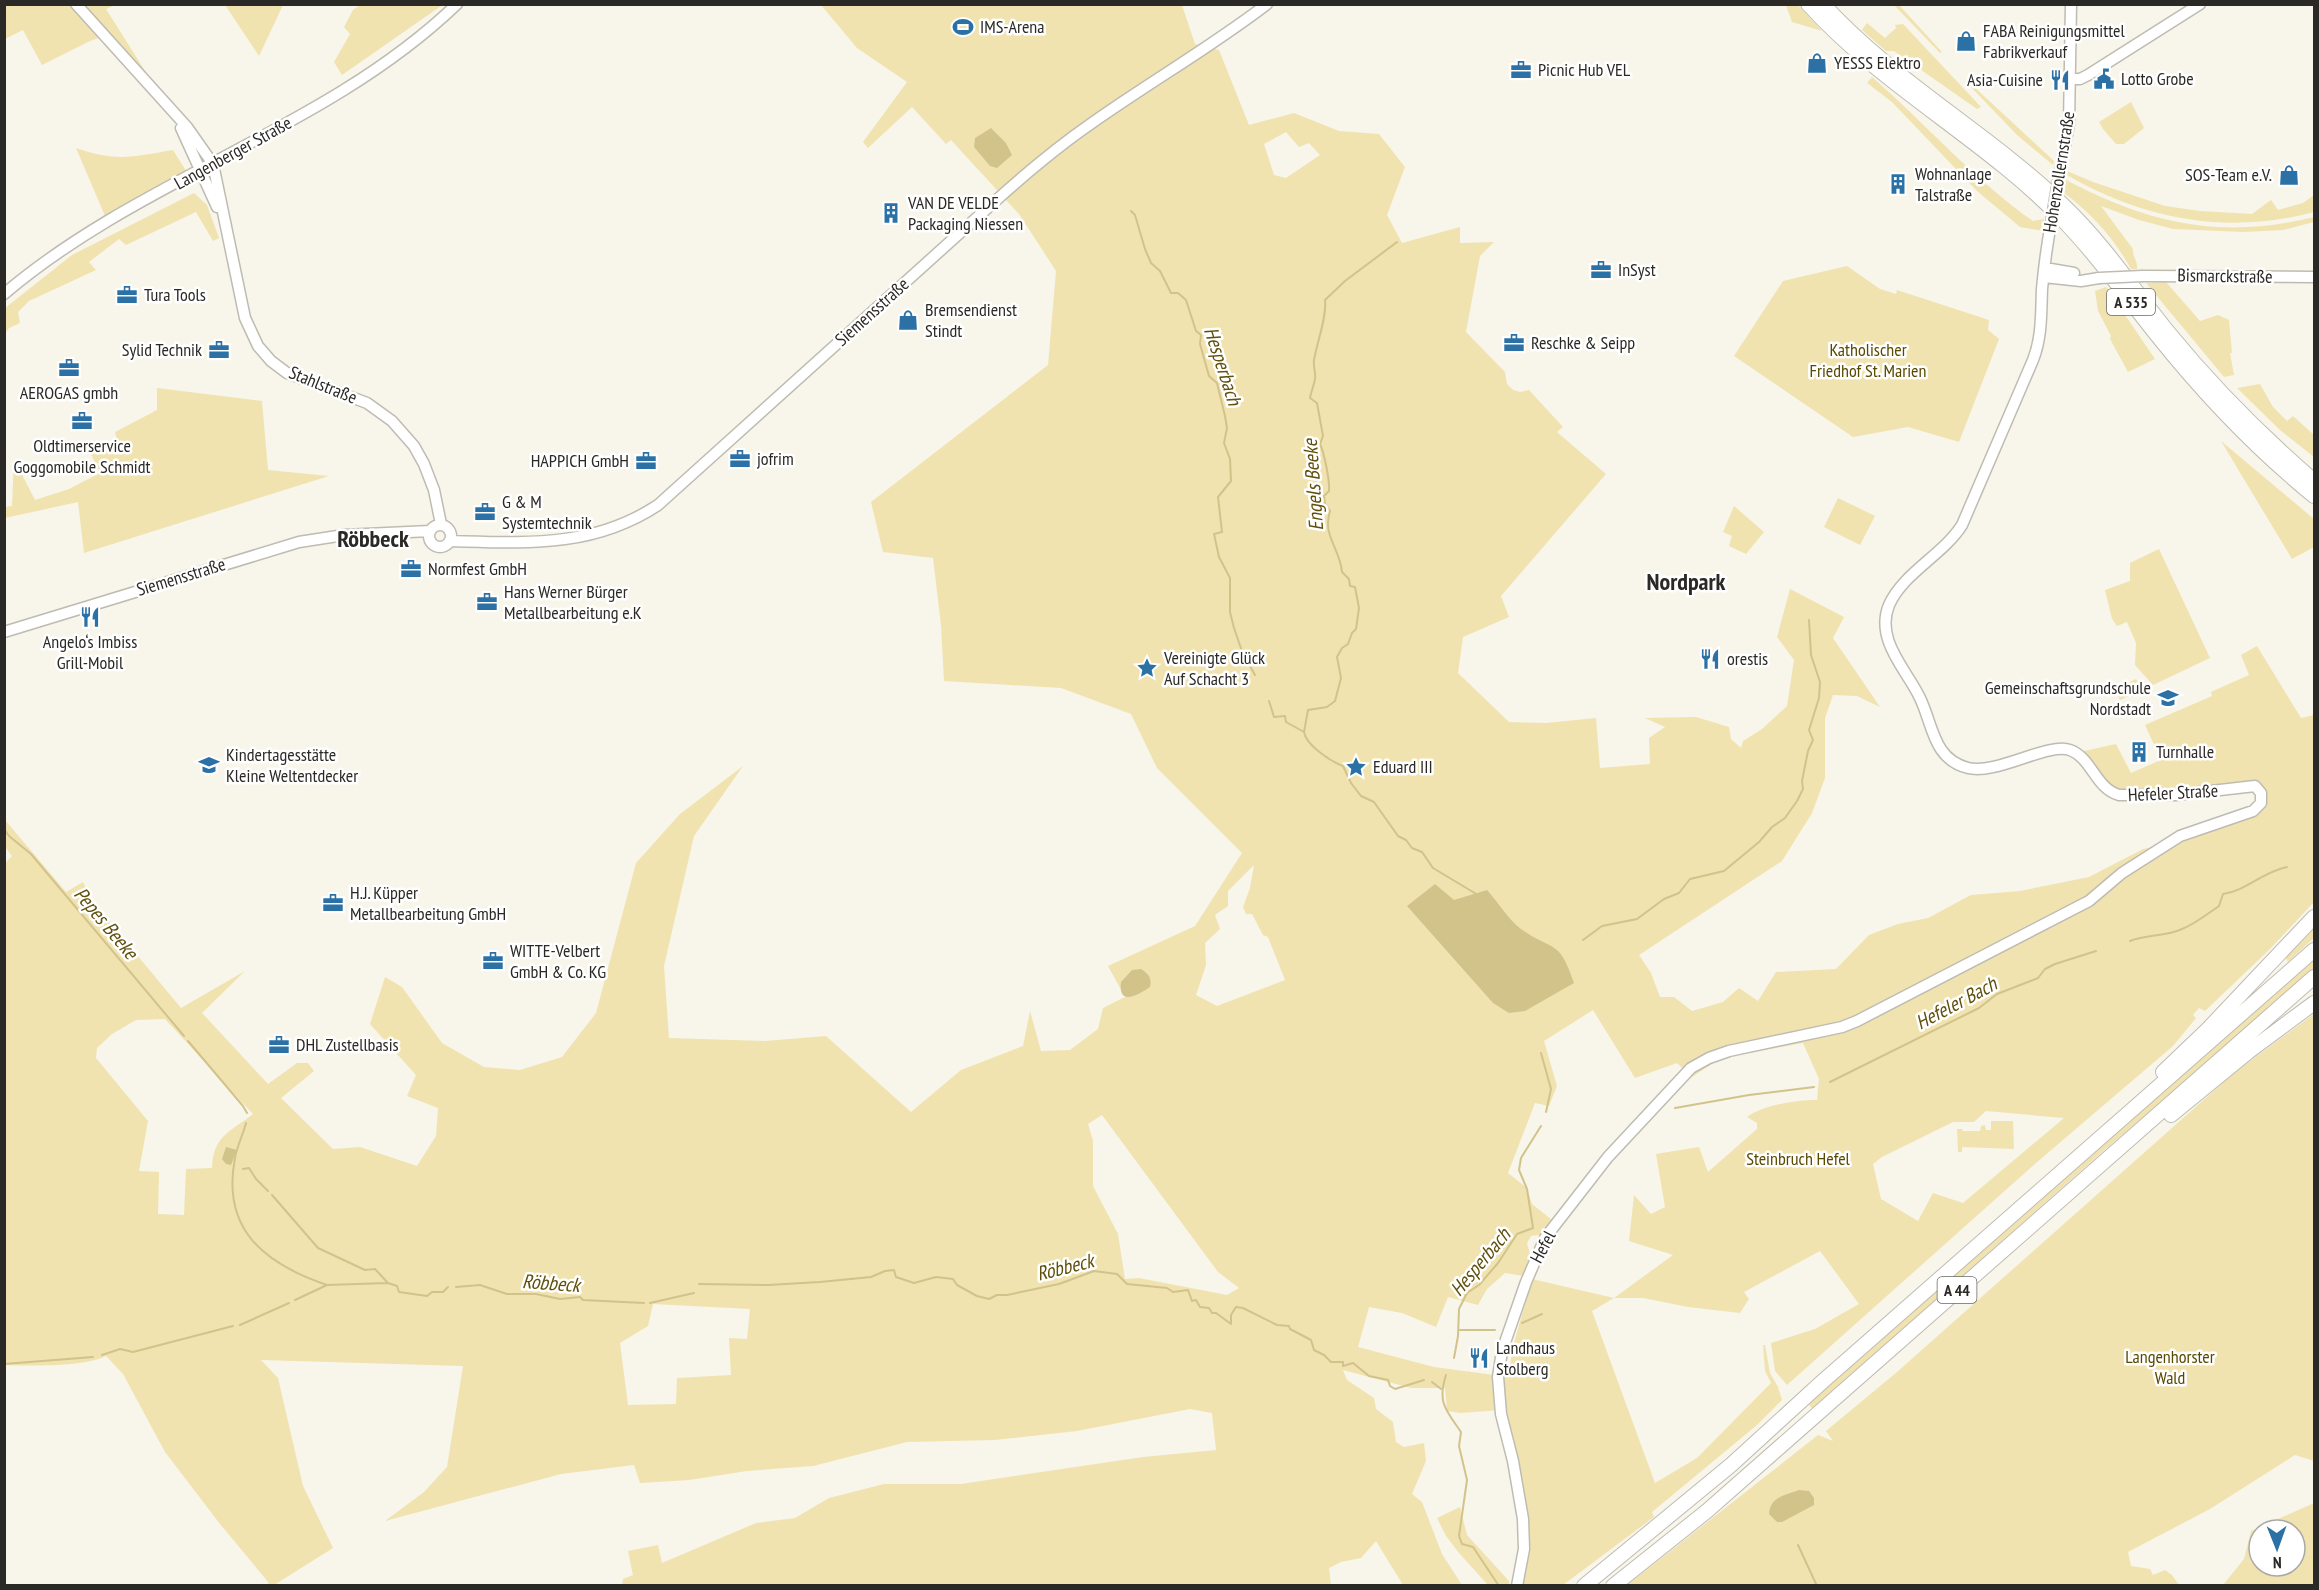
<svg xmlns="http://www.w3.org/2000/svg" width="2319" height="1590" font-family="'PT Sans Narrow',sans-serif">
<rect width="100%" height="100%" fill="#f8f5eb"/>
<!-- green -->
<path fill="#f0e3b0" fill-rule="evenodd" d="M5 5H115L106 9 147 74 143 73 110 34 90 41 42 65 23 30 5 39Z
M225 5H283L259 56Z
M360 5 440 4 441 6 342 75 334 62 350 34 344 27 353 10Z
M821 5H1182L1195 44 1219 50 1249 125 1294 113 1339 131 1379 134 1405 167 1387 215 1402 243 1460 227V243L1494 242 1480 256 1466 332 1505 372 1507 384 1513 390 1520 392 1529 390 1563 427 1557 432 1606 474 1501 596 1509 617 1463 637 1458 673 1509 722 1546 723 1596 718 1600 768 1650 764 1649 738 1665 727 1645 718 1696 717 1729 727 1731 739 1741 748 1743 741 1762 729 1787 706 1794 660 1777 637 1790 589 1844 617 1833 638 1880 707 1857 696 1833 695 1825 718V778L1812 813 1782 861 1639 955 1651 973 1660 997H1674L1692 1011 1723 1002 1739 988 1758 1001 1776 972 1836 969 1869 935 1898 924 1928 918 1971 895 2020 891 2089 877 2143 849 2180 842 2260 811 2266 806 2267 793 2257 782 2167 791 2121 792 2105 782 2084 751 2116 744 2131 773 2161 760 2145 725 2212 696 2211 692 2249 675 2241 655 2257 646 2301 718 2314 715V902L2270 949 2205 1011 2199 1008 2193 1015 2196 1018 2173 1046 2036 1163 1787 1385 1775 1371 1771 1343 1815 1329 1859 1304 1820 1251 1744 1292 1749 1299 1740 1313 1688 1307 1643 1298H1614L1592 1311 1655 1483 1697 1458 1771 1383 1765 1371 1763 1345H1765L1770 1373 1778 1387 1782 1400 1757 1425 1652 1512 1654 1517 1563 1585H1517L1524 1549 1500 1410 1461 1413 1447 1411 1445 1388H1411L1343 1370 1347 1380 1374 1398 1376 1409 1393 1422 1396 1442 1404 1447 1424 1443 1426 1461 1412 1494 1422 1502 1442 1554 1462 1585H1403L1376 1541 1361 1558 1341 1562 1329 1568 1331 1585H622L623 1579 633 1575 628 1551 658 1545 662 1563 756 1523 795 1518 829 1498 884 1484H961L1143 1457 1216 1450 1212 1413 1190 1409 1077 1431 995 1440 907 1442 813 1466 747 1471 689 1480 640 1483 634 1465 561 1474 385 1521 424 1492 447 1467 463 1366 261 1360 278 1378 303 1486 333 1548 274 1585H266L269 1583 220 1524 165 1452 123 1374 106 1356C84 1367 30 1366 5 1365L4 864 12 856 5 847V820L66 892 83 882 93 902 181 1008 245 971 202 1013 268 1084 297 1063H308L314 1071 281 1098 333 1149 360 1147 417 1166 436 1136 438 1108 407 1096 416 1075 370 1024 385 977 402 987 442 1043 484 1067 520 1070 562 1057 596 1013 636 863 680 814 743 766 694 836 664 966 669 1038 765 1041 826 1036 911 1112 961 1070 1023 1046 1030 1011 1041 1051 1070 1050 1098 1029 1103 1008 1125 997 1108 966 1195 926 1242 853 1157 768 1131 714 1061 688 944 681 941 625 933 558 883 552 871 502 1048 365 1056 271 1019 214 951 140 946 144 912 107 868 148 863 142 907 82 857 48ZM1286 132 1299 147 1309 143 1320 155 1286 178 1274 175 1264 144ZM1254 865 1250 888 1243 907 1246 914H1252L1263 935 1268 937 1285 980 1217 1006 1196 995 1206 965 1205 943 1220 929 1215 915 1228 906V891ZM1593 1010 1635 1078 1677 1063 1692 1077 1715 1062 1732 1056 1803 1043 1819 1079 1817 1100C1796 1100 1763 1105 1747 1117L1757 1123V1129L1708 1172 1699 1147 1656 1154 1665 1207 1651 1214 1634 1195 1629 1241 1673 1255 1614 1298 1532 1279 1512 1350 1509 1377 1434 1367 1358 1347 1369 1307 1402 1313 1436 1327 1448 1297 1478 1305 1487 1289 1505 1273 1524 1276 1530 1254 1527 1243 1531 1236 1539 1235 1552 1220 1532 1204 1527 1188 1508 1173 1535 1103 1549 1106 1557 1086 1544 1041ZM165 1019 253 1114C230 1132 213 1136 212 1168L186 1169 184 1215 158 1214 159 1172 139 1171 148 1121 96 1058 97 1048 112 1034 136 1020ZM1986 1111 2064 1118 1963 1203 1933 1193 1918 1221 1881 1199 1873 1164 1882 1157 1953 1122H1974ZM1102 1115 1218 1272 1239 1288 1227 1295 1139 1278 1125 1279 1118 1234 1093 1186V1141L1088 1124ZM653 1304 750 1309 747 1339 729 1338 731 1375 677 1378 676 1404 628 1405 620 1343 648 1326Z
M1786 5H1798L1822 31 1792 22Z
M1894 5H1899L1942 52 1940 53Z
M1867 23 1885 38 1896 28 1895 25 1903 24 1981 107 1977 109 1894 51H1886L1862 30Z
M1872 77C1926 124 1974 180 2033 221L2044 219 2043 231 2020 227 1977 191 1892 102 1867 83Z
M1970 83 2054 161 2053 165 2017 135 1968 84Z
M2131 102 2144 128 2124 144H2116L2103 129 2099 122Z
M76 148C117 162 132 157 173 150L186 171 105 216Z
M2067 171 2093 182 2165 206 2200 211 2252 214 2271 200 2278 210 2303 203 2314 195V212C2227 235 2145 220 2067 175Z
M2066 180C2150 224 2222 240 2314 217V222L2283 230 2244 232 2173 229 2139 220 2101 206 2133 249C2132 256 2138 261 2137 269H2131C2114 238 2092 214 2064 193Z
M194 193 207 205 219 238 213 241 196 212 126 245 119 239 89 262 96 270 29 301 18 312 20 323 9 328 5 334V308L72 255Z
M1847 266 1880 289 1896 294 1897 290 1989 320 1988 330 1999 339 1959 442 1908 427 1853 437 1734 356 1783 281Z
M2166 282 2200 321 2218 315 2229 320 2232 353H2230L2234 375 2224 377 2146 283Z
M2106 287 2155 359 2128 372 2110 339 2111 336 2098 311 2095 291Z
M2260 384 2273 407 2287 421 2293 416 2314 435V457L2280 430 2237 388Z
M157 388 262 401 268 470 329 476 84 553 78 502 5 518V507L12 506 14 459 35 500 69 489 100 473 89 450 117 441 115 432 157 410Z
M2221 441 2314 519V547L2292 559Z
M1838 498 1875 516 1860 545 1824 527Z
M1734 506 1764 532 1746 554 1729 546 1732 536 1723 532Z
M2159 549 2210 658 2153 685 2135 665 2136 643 2127 622 2117 626 2112 619 2105 590 2130 581V563Z
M2136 679 2141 691 2120 700 2115 689Z
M2314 926V938L2288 962 2285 957Z
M2314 957V970L2101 1153 1813 1409 1808 1404Z
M2314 1014V1461L2295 1455 2210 1509 2128 1552 2131 1566 2150 1569 2153 1575 2165 1570 2172 1575 2179 1585 1626 1586 1818 1435 1833 1441 1826 1431 1897 1372 2235 1072Z
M1991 1121H2013L2014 1149 1962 1147V1152H1958L1957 1129H1962L1963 1131H1980L1981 1126 1985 1125 1986 1130H1991Z
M2314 1503V1585H2223L2244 1559 2251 1531ZM2259 1530H2295V1566H2259Z
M1460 1507 1467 1535 1509 1581V1585H1488L1459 1553 1446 1536 1437 1518Z"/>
<!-- water -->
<path fill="#d2c38b" d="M991 128 1006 143 1012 155 997 168 990 166 974 147 975 138Z
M1435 884 1454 900 1487 890C1498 902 1508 919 1521 929 1553 952 1559 938 1574 983L1525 1011 1509 1013 1493 1003 1407 906Z
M1141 969C1149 974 1152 978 1150 987 1138 995 1118 1007 1121 982L1132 970Z
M226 1147 237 1150 231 1165 226 1164 222 1159Z
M1799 1490 1809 1491 1814 1498V1505L1782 1522H1777L1769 1514C1770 1497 1785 1495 1799 1490Z"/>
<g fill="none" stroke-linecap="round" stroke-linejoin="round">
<!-- stream -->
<path stroke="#d2c38b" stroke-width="2" d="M1131 211 1135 215 1145 249 1151 263 1160 271 1171 293H1178L1186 300 1196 331 1201 335 1200 344 1209 376 1217 383 1225 416 1227 428 1224 443 1230 459 1231 481 1218 497 1222 532 1214 534 1219 557 1230 578V612L1234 628 1243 654 1255 675
M1269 701 1274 717 1285 716 1286 722 1304 732C1306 745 1330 761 1343 766L1351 783 1361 796 1374 802 1398 836 1406 840 1412 848 1422 852 1433 868 1478 895
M1304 732 1308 710 1327 707 1335 701 1341 678 1337 657 1342 648 1348 644 1352 633 1356 629 1359 608 1355 587 1350 586 1349 579 1342 572C1340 548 1322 536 1330 511L1325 504 1324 496 1329 491C1330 481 1324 452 1320 444L1323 436 1317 403 1310 398C1311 392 1314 385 1315 379 1316 373 1313 366 1314 360 1317 342 1327 317 1325 300L1345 281 1397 242
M4 829 9 836 31 854 184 1036
M1583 940 1602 926 1637 919 1664 899 1679 893 1690 879 1724 871 1759 842 1772 827 1785 818 1797 801 1803 789 1802 781 1808 751 1813 740 1809 730 1819 698 1820 682 1811 655 1809 620
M2130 941C2147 934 2165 937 2182 929 2195 924 2207 914 2219 906L2223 894C2246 891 2262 872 2287 867
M188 1041 243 1106 247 1113
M1541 1053 1551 1089 1546 1112
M1830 1082 1979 1008 1997 994 2038 978 2045 969 2055 964 2096 951
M1675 1108 1749 1095 1814 1087
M246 1123C243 1135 237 1146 235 1158 221 1230 265 1264 327 1285
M243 1169 249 1168 256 1179 268 1191
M272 1195 318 1248 365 1270 375 1269 388 1283
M699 1284 768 1285 820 1282 871 1277 885 1271 894 1270 896 1277 914 1283 936 1277 953 1279 957 1285 977 1296 989 1299 997 1295H1007L1059 1284 1094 1271 1117 1274 1127 1284 1167 1288 1173 1292 1188 1290 1192 1301 1196 1300 1200 1307 1209 1308 1212 1313H1216L1231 1324V1315L1236 1307 1243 1308 1277 1325 1289 1326 1290 1329 1311 1340 1314 1350 1324 1355 1331 1362H1343V1366L1353 1363 1369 1376 1388 1380 1390 1386 1395 1389 1424 1380
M456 1287 480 1285 507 1294H536L560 1299 580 1297 583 1300 644 1303
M295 1300 327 1285 388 1283 397 1286 399 1292 427 1296 432 1292H443L448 1287
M650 1303 694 1293
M1522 1323 1542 1314
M240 1325 289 1303
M1459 1330H1495
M102 1355 120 1349 133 1352 233 1326
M1454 1358 1458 1336 1459 1309 1467 1293 1479 1285 1498 1263 1517 1234 1533 1228 1527 1189 1519 1170 1521 1158 1541 1126
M4 1364 93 1357
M1446 1375C1437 1403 1446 1410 1461 1432L1459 1446 1467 1480 1459 1536 1462 1544 1473 1547 1499 1586
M1432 1382 1441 1389
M1798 1545 1817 1586"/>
<!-- secondary casing -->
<g stroke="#bebcb2" stroke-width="13">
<path id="secondary" d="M76 4 187 127 213 164 245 318 258 346 271 361 287 373 367 403 392 421 414 446 424 464 434 490 441 524
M2070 79H2080L2088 75 2200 4
M181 128 217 207
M2057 187 2069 124 2071 4
M2045 268 2074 273
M2143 276 2314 277
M2044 277 2081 281 2099 278
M4 294C141 177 326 130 457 4
M429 536a11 11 0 1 1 22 0a11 11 0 1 1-22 0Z
M451 541C526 543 593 548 658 505L992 204C1024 175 1057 147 1092 123 1150 82 1211 47 1267 4
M4 632 299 542 344 535 430 531
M1517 1586 1524 1549 1523 1519 1513 1461 1501 1414 1498 1377 1502 1351 1526 1282 1545 1238 1608 1157 1691 1068 1709 1058 1729 1051 1842 1027 1857 1021 2089 901 2122 873 2180 836 2253 811 2261 803V793L2255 786 2176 795H2119C2095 788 2092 758 2070 750 2048 742 1997 775 1968 768 1932 759 1933 723 1919 696 1905 668 1875 639 1889 605 1903 573 1943 555 1962 525L2033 360C2042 337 2041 314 2042 289 2044 267 2047 245 2051 223"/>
</g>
<!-- highway casing -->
<g stroke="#bebcb2" stroke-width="16">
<path id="highway" d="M1808 4C1883 87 1984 139 2061 218 2096 254 2125 295 2156 334 2203 393 2255 448 2314 496
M1823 4C1894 82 1989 133 2064 206 2103 243 2134 290 2168 332 2212 386 2262 436 2314 481
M2163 1072 2208 1029 2314 917
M2171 1115 2248 1052 2314 1003
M1584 1586 1731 1465 1822 1382 2314 950
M1613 1586 1707 1511 2314 977"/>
</g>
<!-- secondary -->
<use href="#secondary" stroke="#fff" stroke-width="10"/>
<!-- highway -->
<use href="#highway" stroke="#fff" stroke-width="14"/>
<!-- secondary-bridge casing -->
<g stroke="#bebcb2" stroke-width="13" stroke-linecap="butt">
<path id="secondary-bridge" d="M2051 223 2057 187
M2099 278 2143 276"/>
</g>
<!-- secondary-bridge -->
<use href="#secondary-bridge" stroke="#fff" stroke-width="10"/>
</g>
<!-- icons -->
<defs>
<g id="stadium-bare" transform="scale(1.62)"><path d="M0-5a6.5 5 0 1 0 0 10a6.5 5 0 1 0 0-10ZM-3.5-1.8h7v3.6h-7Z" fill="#2b71a6" stroke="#fff" stroke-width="2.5" paint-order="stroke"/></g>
<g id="shop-bare" transform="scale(1.62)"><path d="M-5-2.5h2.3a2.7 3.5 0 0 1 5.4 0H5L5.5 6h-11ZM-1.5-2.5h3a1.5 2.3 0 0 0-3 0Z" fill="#2b71a6" stroke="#fff" stroke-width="2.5" paint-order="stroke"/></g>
<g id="office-bare" transform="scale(1.62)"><path d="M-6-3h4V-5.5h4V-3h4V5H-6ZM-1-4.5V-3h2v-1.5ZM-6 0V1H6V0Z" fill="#2b71a6" stroke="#fff" stroke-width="2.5" paint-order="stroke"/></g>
<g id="civic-bare" transform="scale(1.62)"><path d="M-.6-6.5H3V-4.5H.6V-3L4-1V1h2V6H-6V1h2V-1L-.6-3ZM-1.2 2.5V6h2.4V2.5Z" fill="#2b71a6" stroke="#fff" stroke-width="2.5" paint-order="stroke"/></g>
<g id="restaurant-bare" transform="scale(1.62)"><path d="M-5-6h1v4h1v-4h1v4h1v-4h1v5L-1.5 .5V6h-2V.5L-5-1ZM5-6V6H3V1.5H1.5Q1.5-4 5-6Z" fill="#2b71a6" stroke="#fff" stroke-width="2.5" paint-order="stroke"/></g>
<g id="building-bare" transform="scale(1.62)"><path d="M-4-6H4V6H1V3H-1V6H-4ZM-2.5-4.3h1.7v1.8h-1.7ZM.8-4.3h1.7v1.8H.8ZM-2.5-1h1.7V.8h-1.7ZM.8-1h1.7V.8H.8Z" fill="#2b71a6" stroke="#fff" stroke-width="2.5" paint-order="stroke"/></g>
<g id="sight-bare" transform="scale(1.62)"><path d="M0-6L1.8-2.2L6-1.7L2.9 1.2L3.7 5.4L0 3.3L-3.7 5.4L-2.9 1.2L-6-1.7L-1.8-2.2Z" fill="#2b71a6" stroke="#fff" stroke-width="2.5" paint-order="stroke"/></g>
<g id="school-bare" transform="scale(1.62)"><path d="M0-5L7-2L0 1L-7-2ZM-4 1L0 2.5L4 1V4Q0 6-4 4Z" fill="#2b71a6" stroke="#fff" stroke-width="2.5" paint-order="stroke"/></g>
</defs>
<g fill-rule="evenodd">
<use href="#stadium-bare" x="963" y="27"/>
<use href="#shop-bare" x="1966" y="41"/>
<use href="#shop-bare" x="1817" y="63"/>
<use href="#office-bare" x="1521" y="70"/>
<use href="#civic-bare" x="2104" y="79"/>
<use href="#restaurant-bare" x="2060" y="80"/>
<use href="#shop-bare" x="2289" y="175"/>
<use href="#building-bare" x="1898" y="184"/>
<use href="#building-bare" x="891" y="213"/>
<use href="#office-bare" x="1601" y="270"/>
<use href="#office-bare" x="127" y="295"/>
<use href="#shop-bare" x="908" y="320"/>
<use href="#office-bare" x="1514" y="343"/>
<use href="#office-bare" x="219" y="350"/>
<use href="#office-bare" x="69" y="368"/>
<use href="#office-bare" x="82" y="421"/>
<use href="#office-bare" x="740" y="459"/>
<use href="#office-bare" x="646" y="461"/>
<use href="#office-bare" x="485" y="512"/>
<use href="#office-bare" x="411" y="569"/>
<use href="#office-bare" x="487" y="602"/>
<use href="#restaurant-bare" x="90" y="617"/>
<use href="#restaurant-bare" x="1710" y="659"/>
<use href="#sight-bare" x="1147" y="668"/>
<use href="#school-bare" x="2168" y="698"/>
<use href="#building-bare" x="2139" y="752"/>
<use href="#school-bare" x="209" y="765"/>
<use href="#sight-bare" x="1356" y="767"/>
<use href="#office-bare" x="333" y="903"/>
<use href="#office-bare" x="493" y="961"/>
<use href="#office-bare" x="279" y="1045"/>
<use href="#restaurant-bare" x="1479" y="1358"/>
</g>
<g text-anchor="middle" stroke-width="5" stroke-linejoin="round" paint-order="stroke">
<!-- shield labels -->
<g fill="#fff" stroke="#6a6966" stroke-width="1.5">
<rect x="2107" y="289" width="48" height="26" rx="4.5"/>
<rect x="1937.5" y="1277" width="39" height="26" rx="4.5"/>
</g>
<g font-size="16" font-weight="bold" fill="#2a2925">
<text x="2131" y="308">A 535</text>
<text x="1957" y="1296">A 44</text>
</g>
<!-- poi labels -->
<g font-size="18" fill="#2a2925" stroke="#fff" text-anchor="start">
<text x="980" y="33">IMS-Arena</text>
<text x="1983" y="37">FABA Reinigungsmittel<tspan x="1983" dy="21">Fabrikverkauf</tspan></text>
<text x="1834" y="69">YESSS Elektro</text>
<text x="1538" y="76">Picnic Hub VEL</text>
<text x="2121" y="85">Lotto Grobe</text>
<text x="2043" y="86" text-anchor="end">Asia-Cuisine</text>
<text x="1915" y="180">Wohnanlage<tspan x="1915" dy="21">Talstraße</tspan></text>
<text x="2272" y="181" text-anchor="end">SOS-Team e.V.</text>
<text x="908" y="209">VAN DE VELDE<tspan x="908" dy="21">Packaging Niessen</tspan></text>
<text x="1618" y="276">InSyst</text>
<text x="144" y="301">Tura Tools</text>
<text x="925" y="316">Bremsendienst<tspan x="925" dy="21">Stindt</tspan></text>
<text x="1531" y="349">Reschke &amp; Seipp</text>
<text x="202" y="356" text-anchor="end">Sylid Technik</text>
<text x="69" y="399" text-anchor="middle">AEROGAS gmbh</text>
<text x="82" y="452" text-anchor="middle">Oldtimerservice<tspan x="82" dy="21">Goggomobile Schmidt</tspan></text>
<text x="757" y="465">jofrim</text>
<text x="629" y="467" text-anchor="end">HAPPICH GmbH</text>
<text x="502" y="508">G &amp; M<tspan x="502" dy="21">Systemtechnik</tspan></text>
<text x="428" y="575">Normfest GmbH</text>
<text x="504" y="598">Hans Werner Bürger<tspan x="504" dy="21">Metallbearbeitung e.K</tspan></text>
<text x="90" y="648" text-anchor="middle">Angelo‘s Imbiss<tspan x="90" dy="21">Grill-Mobil</tspan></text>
<text x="1164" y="664">Vereinigte Glück<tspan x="1164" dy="21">Auf Schacht 3</tspan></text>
<text x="1727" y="665">orestis</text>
<text x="2151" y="694" text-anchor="end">Gemeinschaftsgrundschule<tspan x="2151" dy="21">Nordstadt</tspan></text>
<text x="2156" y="758">Turnhalle</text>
<text x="226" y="761">Kindertagesstätte<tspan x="226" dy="21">Kleine Weltentdecker</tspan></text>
<text x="1373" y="773">Eduard III</text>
<text x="350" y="899">H.J. Küpper<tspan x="350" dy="21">Metallbearbeitung GmbH</tspan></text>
<text x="510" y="957">WITTE-Velbert<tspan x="510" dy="21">GmbH &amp; Co. KG</tspan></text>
<text x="296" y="1051">DHL Zustellbasis</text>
<text x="1496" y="1354">Landhaus<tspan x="1496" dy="21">Stolberg</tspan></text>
</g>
<!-- street labels -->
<g font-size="18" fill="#2a2925" stroke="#fff">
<text transform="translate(233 153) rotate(-29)" y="6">Langenberger Straße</text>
<text transform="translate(2059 172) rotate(-81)" y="6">Hohenzollernstraße</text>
<text transform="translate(2225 276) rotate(1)" y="6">Bismarckstraße</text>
<text transform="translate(872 312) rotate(-42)" y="6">Siemensstraße</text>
<text transform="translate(323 385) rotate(22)" y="6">Stahlstraße</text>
<text transform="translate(181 577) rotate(-17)" y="6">Siemensstraße</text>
<text transform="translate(2173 793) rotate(-3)" y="6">Hefeler Straße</text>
<text transform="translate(1543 1247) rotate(-62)" y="6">Hefel</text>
</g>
<!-- park labels -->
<g font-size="18" fill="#594900" stroke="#fff">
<text x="1868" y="356">Katholischer<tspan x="1868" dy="21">Friedhof St. Marien</tspan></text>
<text x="1798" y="1165">Steinbruch Hefel</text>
<text x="2170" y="1363">Langenhorster<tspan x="2170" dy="21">Wald</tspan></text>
</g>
<!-- water labels -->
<g font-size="20" font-style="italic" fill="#60500b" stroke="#fff">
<text transform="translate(1223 366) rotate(72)" y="7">Hesperbach</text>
<text transform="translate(1313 485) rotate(-94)" y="7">Engels Beeke</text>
<text transform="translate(106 923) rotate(50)" y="7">Pepes Beeke</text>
<text transform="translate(1956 1003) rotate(-28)" y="7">Hefeler Bach</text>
<text transform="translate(1480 1262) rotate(-50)" y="7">Hesperbach</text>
<text transform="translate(1065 1267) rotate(-14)" y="7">Röbbeck</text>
<text transform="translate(551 1283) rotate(4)" y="7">Röbbeck</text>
</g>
<!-- district labels -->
<g font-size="24" font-weight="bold" fill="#2a2925" stroke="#fff">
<text x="373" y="547">Röbbeck</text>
<text x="1686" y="590">Nordpark</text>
</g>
</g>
<!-- border -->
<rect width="2319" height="1590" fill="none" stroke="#2a2925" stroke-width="12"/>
<!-- north arrow -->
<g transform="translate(2277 1548) rotate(179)"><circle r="28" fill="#ffffff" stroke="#aaa9a8" stroke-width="1.5"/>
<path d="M0-4.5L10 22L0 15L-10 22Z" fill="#2b71a6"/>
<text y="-9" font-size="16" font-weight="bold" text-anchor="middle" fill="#2a2925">N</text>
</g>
</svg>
